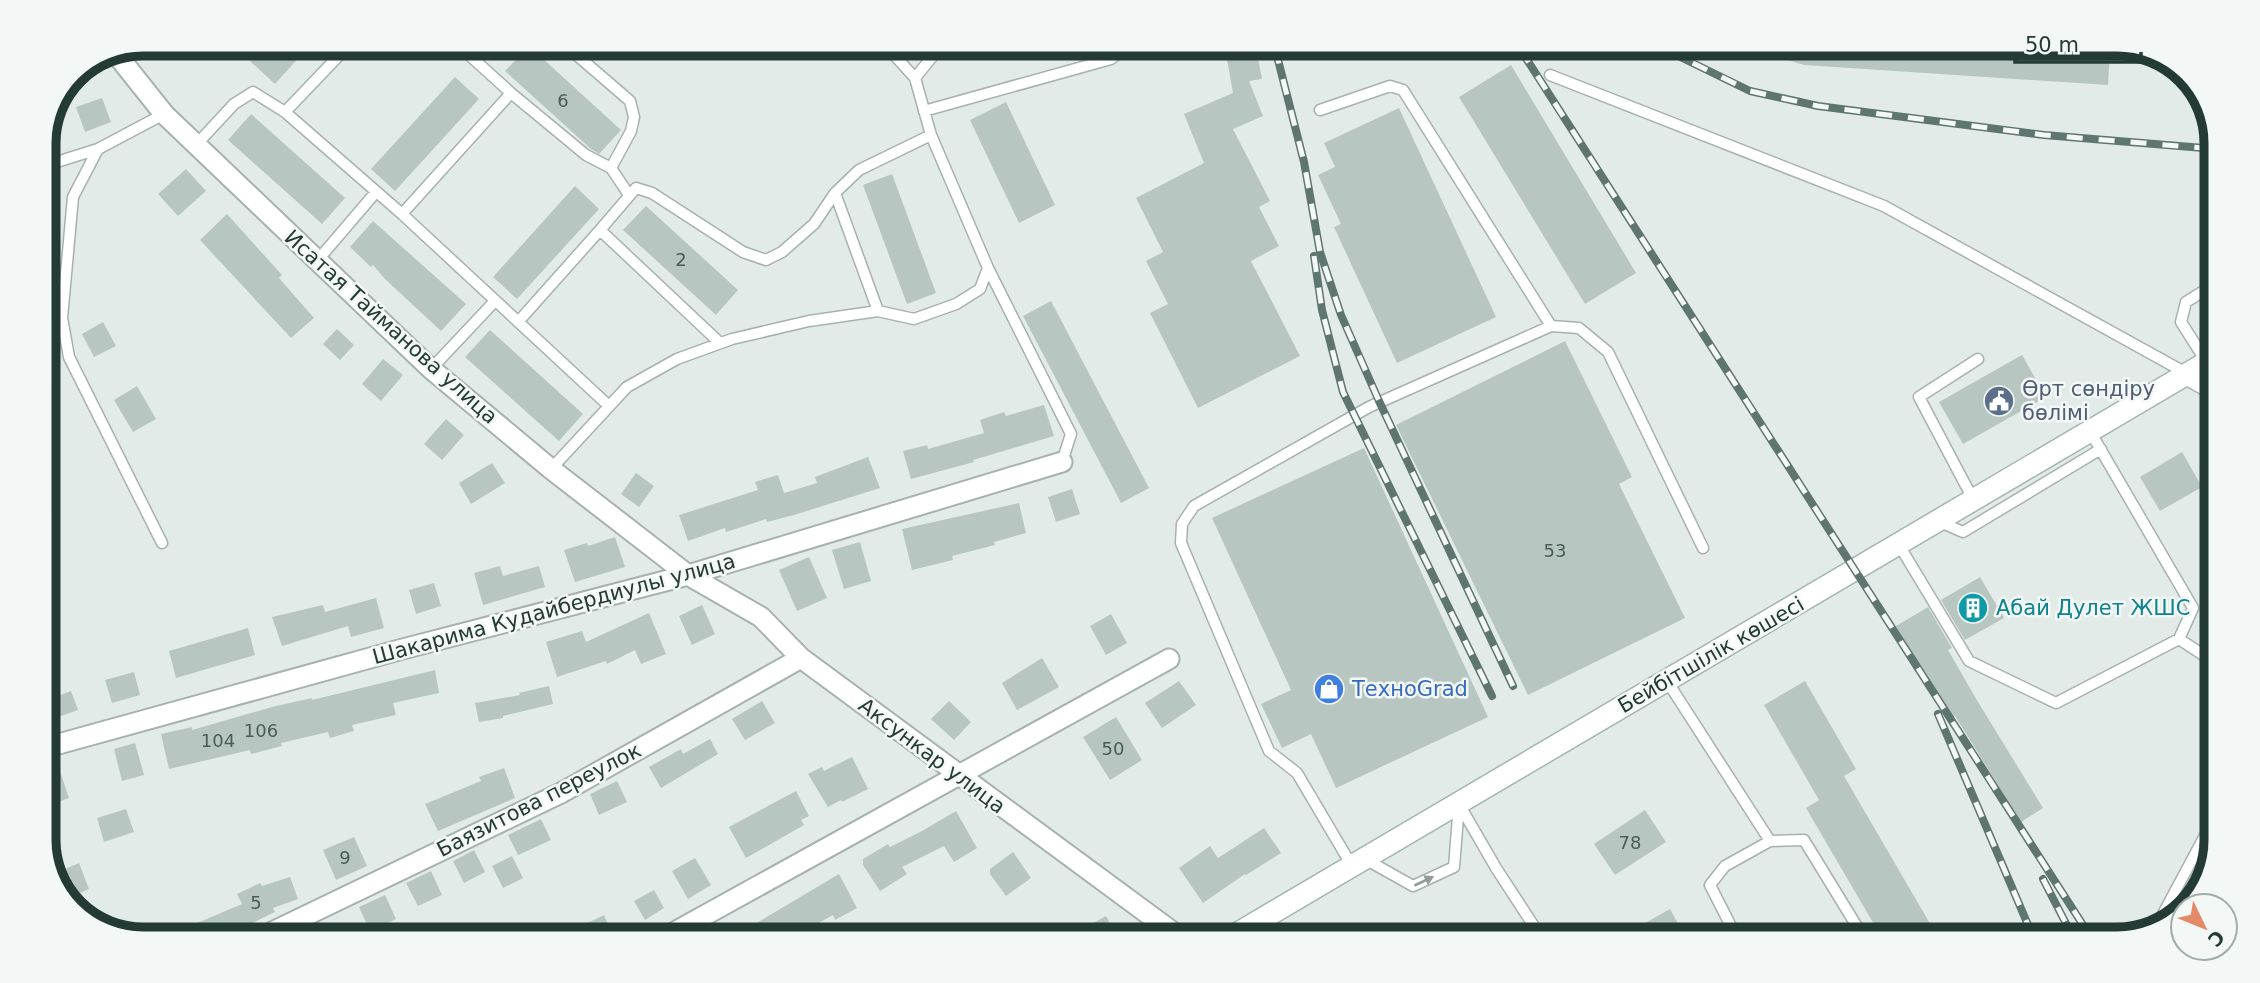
<svg xmlns="http://www.w3.org/2000/svg" width="2260" height="983" font-family="'DejaVu Sans',sans-serif">
<rect width="100%" height="100%" fill="#e3ebe8"/>
<!-- building -->
<path fill="#b8c6c1" d="M265 44H311L275 84 250 61Z
M529 46 621 130 599 154 591 149 505 71Z
M1225 48H1256L1262 79 1249 81 1263 116 1233 129 1270 201 1259 207 1279 246 1251 261 1300 356 1198 408 1150 313 1168 304 1146 261 1163 252 1136 198 1204 163 1184 114 1233 93Z
M1765 50H1801L2110 51 2108 85 1804 65 1764 53Z
M1511 65 1636 273 1585 304 1459 97Z
M455 77 479 99 395 191 371 169Z
M102 98 111 122 85 132 76 107Z
M1006 102 1055 205 1019 223 970 120Z
M1399 108 1496 317 1397 363 1334 227 1341 224 1318 175 1335 167 1324 143Z
M251 114 345 198 322 224 228 140Z
M186 169 206 191 178 216 158 194Z
M892 174 936 293 907 304 863 185Z
M575 186 599 209 517 299 493 277Z
M646 206 738 290 716 315 623 230Z
M227 214 282 275 279 278 314 318 291 338 200 240Z
M373 221 466 304 441 331 385 279 373 265 371 267 350 247Z
M1051 301 1149 488 1121 503 1023 316Z
M103 322 116 346 94 357 82 334Z
M337 329 354 345 340 360 323 344Z
M490 330 583 414 559 441 465 357Z
M1565 341 1632 477 1619 484 1685 618 1528 695 1396 425Z
M2022 355 2046 397 1963 444 1939 402Z
M383 359 403 375 381 401 362 384Z
M137 386 156 419 133 432 114 400Z
M1044 405 1054 436 973 460 974 462 911 479 903 451 927 445 928 449 984 433 980 420 1004 412 1006 416Z
M446 419 464 435 442 460 424 444Z
M1364 448 1488 717 1336 788 1311 734 1282 748 1261 704 1291 690 1212 518Z
M2182 452 2202 487 2160 511 2140 477Z
M868 457 880 488 794 515 767 522 766 519 726 532 725 528 688 541 679 515 758 490 755 482 778 475 784 493 817 483 815 477Z
M492 463 505 483 471 504 459 483Z
M636 473 654 486 639 507 621 494Z
M1072 489 1080 514 1056 522 1048 497Z
M1019 503 1026 533 994 542 995 545 952 556 953 560 912 570 902 529Z
M615 537 625 567 575 582 564 550 587 543 588 546Z
M860 542 871 581 844 589 832 550Z
M809 557 827 598 797 611 779 570Z
M500 566 503 576 539 566 545 587 483 605 474 573Z
M1980 577 2004 618 1965 640 1941 600Z
M434 583 441 606 416 614 409 590Z
M376 598 384 628 351 637 348 626 282 646 272 617 323 605 325 612Z
M702 605 715 634 692 645 679 616Z
M1928 607 1952 648 1948 650 1978 702 2043 808 2021 822 1955 716 1951 718 1896 626Z
M649 613 666 654 641 664 635 650 607 664 606 661 557 677 546 642 582 631 586 642Z
M1111 614 1127 643 1106 655 1090 626Z
M248 628 255 655 176 678 169 651Z
M1042 658 1059 687 1017 710 1002 683Z
M435 670 439 693 393 703 396 715 352 725 354 731 330 738 328 732 281 743 282 746 251 754 250 750 169 769 161 734 192 727V730L272 707 312 698V700Z
M134 672 140 695 112 703 105 680Z
M1179 681 1196 705 1162 728 1145 703Z
M1805 681 1856 769 1844 776 1939 939 1882 938 1806 808 1819 800 1764 705Z
M549 686 553 704 503 716V718L479 722 475 703 520 695 519 693Z
M71 691 78 710 47 721 44 711V701Z
M762 701 775 723 745 740 732 719Z
M949 701 971 722 954 740 931 719Z
M1116 717 1142 760 1110 780 1083 737Z
M710 739 718 754 661 788 649 767 681 749 683 754Z
M135 743 144 775 122 781 114 749Z
M852 757 868 789 842 802 841 800 828 807 808 774 822 767 824 771Z
M57 762 69 798 44 807V767Z
M504 768 515 798 438 831 425 804 481 781 479 777Z
M617 781 627 802 599 815 590 794Z
M796 791 809 816 801 820 804 825 746 858 729 827Z
M126 809 134 832 104 842 97 818Z
M1645 810 1666 842 1615 875 1594 844Z
M956 811 977 848 954 862 944 846 902 867 907 874 880 891 863 865V859L888 844 890 847 922 831Z
M541 819 551 840 518 855 508 835Z
M1264 828 1281 853 1246 875 1245 874 1203 903 1179 868 1210 846 1218 858Z
M354 837 367 866 336 880 323 850Z
M474 850 485 872 464 883 453 861Z
M1013 852 1031 878 1006 896 990 874V869Z
M512 856 523 878 503 888 492 866Z
M695 858 711 885 688 899 672 871Z
M79 863 89 889 64 900 54 874Z
M431 871 442 895 418 906 406 883Z
M839 874 857 908 835 920 833 915 799 934H738Z
M290 877 298 899 273 908 275 912 244 927 232 932H176L242 904 237 894 260 883 262 886Z
M654 890 664 908 645 920 634 901Z
M385 895 396 919 370 931 359 907Z
M1670 909 1686 938H1647L1640 926Z
M604 915 612 934H589L585 924Z
M1106 916 1117 936 1072 935Z"/>
<g fill="none" stroke-linecap="round" stroke-linejoin="round">
<!-- lane casing -->
<g stroke="#a6b2af" stroke-width="13">
<path id="lane" d="M458 45 511 93 586 155 611 168 629 195
M565 45 630 101 634 117 631 131 611 168
M886 46 915 78 931 135 988 268 1071 434 1062 462
M1550 75 1884 206 2186 373
M915 78 940 47
M1320 110 1390 86 1403 90 1551 326
M924 111 1111 59 1126 47
M285 112 349 45
M196 145 234 104 253 92 285 112 402 214 609 406
M44 166 98 149
M835 193 878 311
M402 214 511 93
M317 261 376 192
M518 322 600 230
M720 343 600 230 636 188 652 193 743 252 766 260 782 252 814 224 835 193 859 170 931 135
M2207 363 2181 322 2186 302 2215 284
M431 369 495 301
M551 469 627 387 677 359 732 339 809 321 878 311 914 319 956 304 980 289 988 268
M1974 501 1919 397 1978 359
M1940 522 1963 532 2101 449
M162 543 69 357 62 318 73 197 98 149 164 114
M1899 545 1969 661 2056 703 2179 639 2193 608 2091 433
M2179 639 2211 660
M1667 681 1770 841
M1459 804 1496 868 1541 937
M1365 859 1413 886 1454 867 1459 804
M1352 866 1297 773 1269 751 1181 543 1182 524 1194 506 1369 407 1551 326 1579 328 1608 352 1703 548
M2156 927 2209 828
M1737 938 1710 885 1725 866 1770 841 1804 840 1864 938"/>
</g>
<!-- street casing -->
<g stroke="#a6b2af" stroke-width="23">
<path id="street" d="M117 55 164 114 431 369 551 469 688 575 761 617 801 658 1178 936
M44 748 399 650 688 575 1062 462
M272 932 561 793 801 658
M671 934 1169 659"/>
</g>
<!-- secondary casing -->
<g stroke="#a2b6af" stroke-width="24">
<path id="secondary" d="M2189 375 2214 389
M1233 936 2214 358"/>
</g>
<!-- lane -->
<use href="#lane" stroke="#fff" stroke-width="10"/>
<!-- street -->
<use href="#street" stroke="#fff" stroke-width="19"/>
<!-- secondary -->
<use href="#secondary" stroke="#fff" stroke-width="21"/>
<!-- rail casing -->
<g stroke="#5f7670" stroke-width="8">
<path id="rail" d="M1275 48 1304 162 1320 252 1341 315 1379 401 1513 686
M1520 49 2092 939
M1664 49 1750 91 1818 106 2044 135 2216 149
M1314 256 1322 310 1343 392 1492 696
M1938 714 2034 939
M2043 879 2074 939"/>
</g>
<!-- rail -->
<use href="#rail" stroke="#f3f8f6" stroke-width="5" stroke-dasharray="16" stroke-linecap="butt"/>
</g>
<!-- one-way arrows -->
<defs><path id="oneway-solid" d="M-6-.8H1V-3.2L6.5 0L1 3.2V.8H-6Z" transform="scale(1.75)"/></defs>
<use fill="#929c9a" href="#oneway-solid" transform="translate(1424 881) rotate(-25)"/>
<!-- icons -->
<defs>
<g id="civic-disc" transform="scale(1.575)"><circle r="9.5" fill="#5c6f8a" stroke="#f3f8f6"/><path d="M-.6-6.5H3V-4.5H.6V-3L4-1V1h2V6H-6V1h2V-1L-.6-3ZM-1.2 2.5V6h2.4V2.5Z" fill="#fff"/></g>
<g id="building-disc" transform="scale(1.575)"><circle r="9.5" fill="#0f9aa8" stroke="#f3f8f6"/><path d="M-4-6H4V6H1V3H-1V6H-4ZM-2.5-4.3h1.7v1.8h-1.7ZM.8-4.3h1.7v1.8H.8ZM-2.5-1h1.7V.8h-1.7ZM.8-1h1.7V.8H.8Z" fill="#fff"/></g>
<g id="shop-disc" transform="scale(1.575)"><circle r="9.5" fill="#3f7fe0" stroke="#f3f8f6"/><path d="M-5-2.5h2.3a2.7 3.5 0 0 1 5.4 0H5L5.5 6h-11ZM-1.5-2.5h3a1.5 2.3 0 0 0-3 0Z" fill="#fff"/></g>
</defs>
<g fill-rule="evenodd">
<use href="#civic-disc" x="1999" y="401"/>
<use href="#building-disc" x="1973" y="608"/>
<use href="#shop-disc" x="1329" y="689"/>
</g>
<g text-anchor="middle" stroke-width="5" stroke-linejoin="round" paint-order="stroke">
<!-- number labels -->
<g font-size="18" fill="#495d58">
<text x="563" y="107">6</text>
<text x="681" y="266">2</text>
<text x="1555" y="557">53</text>
<text x="261" y="737">106</text>
<text x="218" y="747">104</text>
<text x="1113" y="755">50</text>
<text x="1630" y="849">78</text>
<text x="345" y="864">9</text>
<text x="256" y="909">5</text>
</g>
<!-- street labels -->
<g font-size="21" fill="#243a35" stroke="#f3f8f6">
<text transform="translate(391 327) rotate(42)" y="7">Исатая Тайманова улица</text>
<text transform="translate(554 609) rotate(-15)" y="7">Шакарима Кудайбердиулы улица</text>
<text transform="translate(1711 655) rotate(-30)" y="7">Бейбітшілік көшесі</text>
<text transform="translate(932 756) rotate(37)" y="7">Аксункар улица</text>
<text transform="translate(539 800) rotate(-27)" y="7">Баязитова переулок</text>
</g>
<!-- service labels -->
<g font-size="21" fill="#4e5e75" stroke="#f3f8f6" text-anchor="start">
<text x="2022" y="396">Өрт сөндіру<tspan x="2022" dy="24">бөлімі</tspan></text>
</g>
<!-- culture labels -->
<g font-size="21" fill="#0d838f" stroke="#f3f8f6" text-anchor="start">
<text x="1996" y="615">Абай Дулет ЖШС</text>
</g>
<!-- shop labels -->
<g font-size="21" fill="#366cbe" stroke="#f3f8f6" text-anchor="start">
<text x="1352" y="696">ТехноGrad</text>
</g>
</g>
<!-- crop -->
<path d="M0 0H2260V983H0ZM143 56H2117A87 87 0 0 1 2204 143V840A87 87 0 0 1 2117 927H143A87 87 0 0 1 56 840V143A87 87 0 0 1 143 56Z" fill="#f3f8f6" fill-rule="evenodd"/>
<path fill="none" stroke="#243a35" stroke-width="9" d="M143 56H2117A87 87 0 0 1 2204 143V840A87 87 0 0 1 2117 927H143A87 87 0 0 1 56 840V143A87 87 0 0 1 143 56Z"/>
<!-- north arrow -->
<g transform="translate(2204 927) rotate(133)"><circle r="33" fill="#f3f8f6" stroke="#a0aca9" stroke-width="2"/>
<path d="M0-5L12 26L0 18L-12 26Z" fill="#e48a68"/>
<text y="-10" font-size="19" font-weight="bold" text-anchor="middle" fill="#243a35">С</text>
</g>
<!-- scale -->
<path d="M2015 52v10h126v-10" fill="none" stroke="#243a35" stroke-width="3.5"/>
<text x="2025" y="52" font-size="21" fill="#243a35" stroke="#f3f8f6" stroke-width="5" paint-order="stroke">50 m</text>
</svg>
